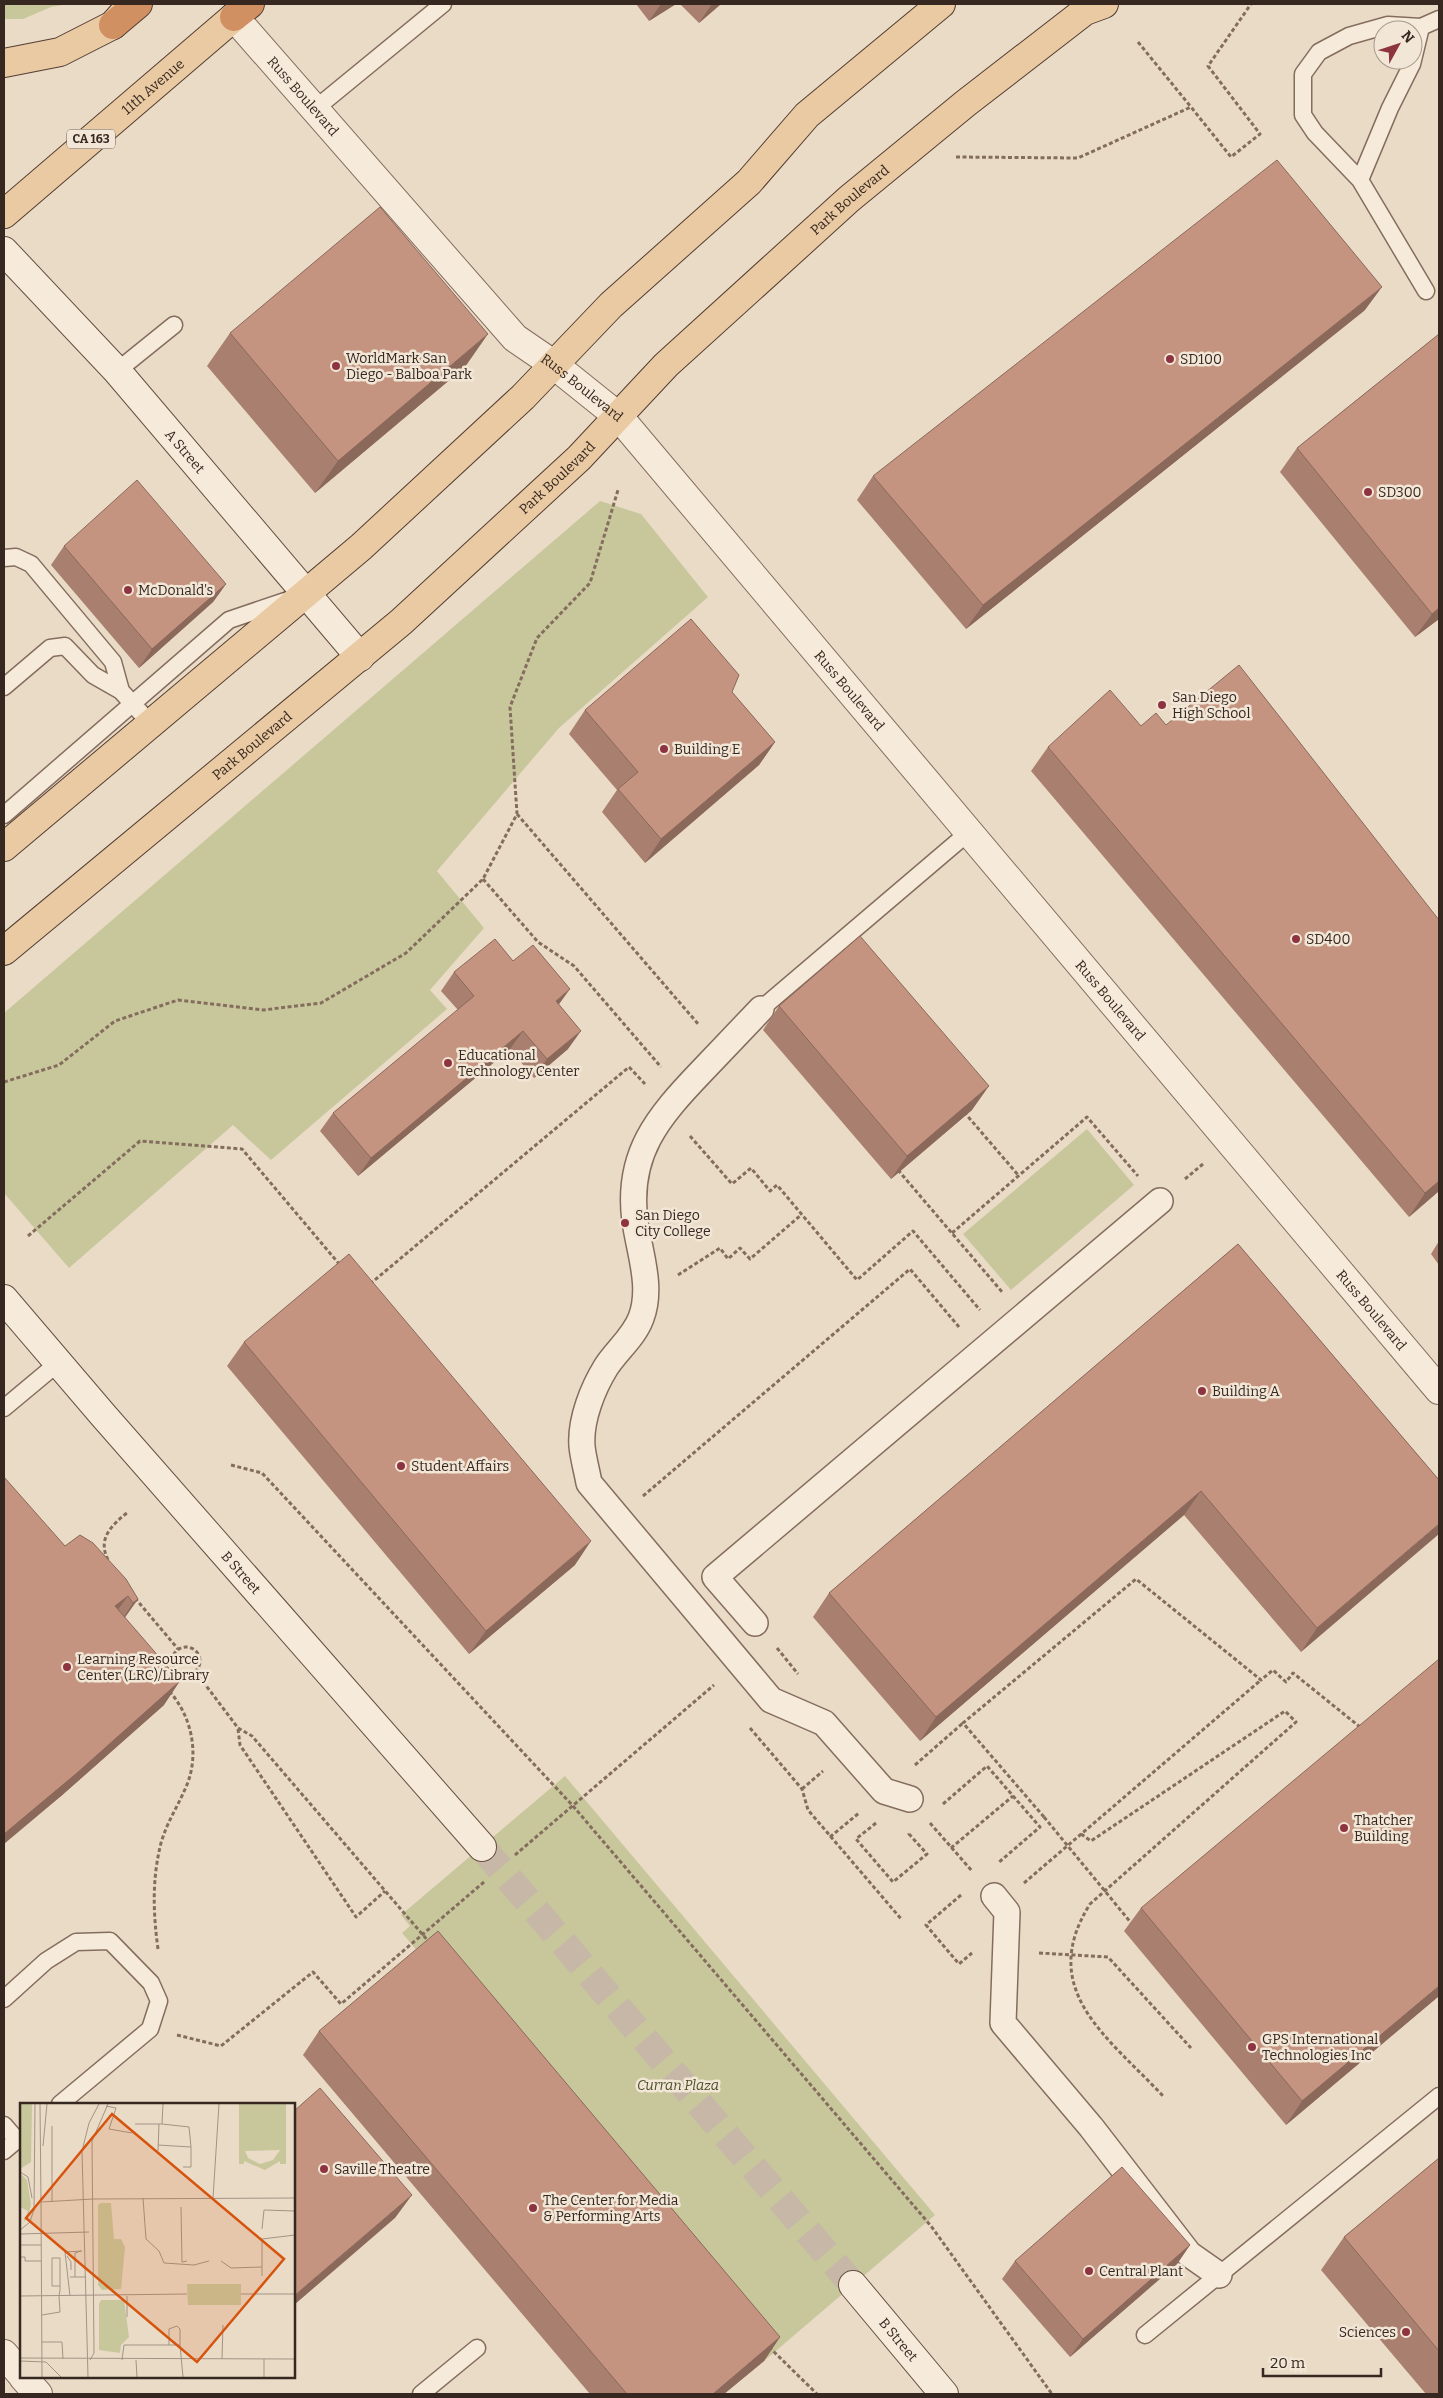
<svg xmlns="http://www.w3.org/2000/svg" width="1443" height="2398" font-family="Bitter,serif">
<rect width="100%" height="100%" fill="#eadbc7"/>
<!-- green -->
<path fill="#c8c79c" d="M4 4H68L51 7 23 19H4Z
M600 501 641 514 708 597 559 728 437 871 484 928 430 990 447 1009 271 1160 233 1125 69 1268 4 1193V1013Z
M1087 1129 1134 1185 1011 1290 963 1234Z
M565 1776 935 2215 764 2361 402 1933 410 1926 401 1915Z"/>
<g fill="none" stroke-linecap="round" stroke-linejoin="round">
<!-- secondary-tunnel -->
<path stroke="#c6b7a6" stroke-width="28" stroke-dasharray="28 14" stroke-linecap="butt" d="M482 1847 853 2285"/>
<!-- service casing -->
<g stroke="#856d5e" stroke-width="19">
<path id="service" d="M315 109 443 4
M1360 180 1390 108 1412 64 1421 27
M1426 291 1360 180 1315 133 1303 115V74L1319 52 1349 36 1388 25 1421 27 1439 19
M117 371 174 325
M4 558 16 557 31 564 113 662 121 691
M4 687 50 648 65 646 93 675 121 691 151 724
M4 815 229 620 288 600
M761 1009 969 832
M4 1408 58 1363
M4 1999 46 1961 76 1942 110 1941 151 1983 159 2001 150 2029 60 2104
M4 2125 17 2140 4 2151
M1145 2335 1439 2096
M421 2394 477 2348"/>
</g>
<!-- pedestrian casing -->
<g stroke="#856d5e" stroke-width="28">
<path id="pedestrian" d="M761 1009C741 1030 721 1051 701 1072 658 1117 626 1154 635 1221 639 1251 653 1287 641 1318 634 1337 617 1350 606 1367 593 1388 580 1420 582 1446 583 1458 587 1471 589 1483L771 1700 824 1723 884 1791 910 1799
M755 1623 715 1577 1160 1201
M994 1896 1007 1912 1003 2023 1091 2127 1189 2254 1219 2275"/>
</g>
<!-- minor casing -->
<g stroke="#856d5e" stroke-width="30">
<g id="minor">
<path id="s1" d="M234 17 515 338 553 364 619 417 1439 1390"/>
</g>
</g>
<!-- tertiary casing -->
<g stroke="#856d5e" stroke-width="30">
<path id="tertiary" d="M4 2354 21 2374
M23 2377 38 2394"/>
</g>
<!-- secondary casing -->
<g stroke="#664f41" stroke-width="30">
<g id="secondary">
<path id="s2" d="M4 251 117 371 360 657"/>
<path id="s3" d="M4 1299 103 1415 482 1847"/>
<path id="s4" d="M853 2285 944 2394"/>
</g>
</g>
<!-- primary casing -->
<g stroke="#533d32" stroke-width="30">
<g id="primary">
<path d="M4 63 60 52 113 25 129 7"/>
<path id="s5" d="M4 214 234 17"/>
<path d="M4 847 361 547 523 397 611 305 749 182 807 115 941 4"/>
<path id="s6" d="M4 951 401 622 579 458 666 365 849 199 966 103 1085 11 1104 4"/>
</g>
</g>
<!-- motorway casing -->
<g stroke="#533d32" stroke-width="30">
<path id="motorway" d="M234 17 250 4
M113 25 138 4"/>
</g>
<!-- path -->
<path stroke="#856d5e" stroke-width="3" stroke-dasharray="4 2.5" stroke-linecap="butt" d="M1138 42 1191 107
M956 157 1078 158 1191 107 1231 157 1260 134 1208 66 1251 4
M517 814 699 1025
M483 879 538 942 574 966 661 1067
M4 1082 59 1065 115 1021 178 1000 263 1010 321 1003 406 953 483 879 517 814 510 707 537 638 590 583 618 490
M964 1112 1019 1176
M690 1136 732 1184 751 1168 770 1191 777 1185 857 1280 913 1231 980 1310
M898 1170 1003 1293
M1185 1179 1203 1164
M952 1233 1087 1117 1138 1176
M28 1236 140 1141 242 1149 340 1265
M678 1275 720 1248 728 1259 740 1248 750 1259 801 1215
M370 1284 629 1067 645 1084
M231 1465 262 1473 573 1806 931 2226 1052 2394
M643 1496 910 1269 959 1327
M108 1560C97 1538 112 1525 128 1512
M135 1598 178 1649
M172 1661a14 14 0 1 1 28 0a14 14 0 1 1-28 0Z
M777 1648 798 1674
M195 1671 238 1728 252 1736 429 1942
M750 1728 802 1789 808 1810 902 1920
M238 1729 240 1745 356 1917 385 1891
M915 1765 963 1723
M802 1789 823 1771
M943 1804 987 1766 1040 1827 998 1863
M1044 1817 963 1723 1136 1579 1261 1680 1273 1670 1286 1682 1293 1673 1360 1727
M876 1823 856 1839 893 1882 927 1854 909 1834 910 1833
M930 1823 972 1871
M1081 1834 1091 1841 1285 1711 1296 1722 1090 1904C1036 1990 1108 2037 1163 2096
M830 1837 859 1813
M951 1848 1013 1796
M515 1855 714 1685
M1024 1883 1261 1680
M961 1895 926 1925 959 1964 972 1953
M158 1949C153 1912 152 1879 161 1843 167 1822 178 1806 186 1787 200 1755 192 1716 169 1691
M1039 1953 1108 1957 1191 2048
M177 2035 221 2046 313 1972 341 2004 484 1882
M769 2347 817 2394"/>
<!-- service -->
<use href="#service" stroke="#f6eada" stroke-width="16"/>
<!-- pedestrian -->
<use href="#pedestrian" stroke="#f6eada" stroke-width="25"/>
<!-- minor -->
<use href="#minor" stroke="#f6eada" stroke-width="28"/>
<!-- tertiary -->
<use href="#tertiary" stroke="#f6eada" stroke-width="28"/>
<!-- secondary -->
<use href="#secondary" stroke="#f6eada" stroke-width="28"/>
<!-- primary -->
<use href="#primary" stroke="#eacaa3" stroke-width="28"/>
<!-- motorway -->
<use href="#motorway" stroke="#d19061" stroke-width="28"/>
<!-- path-bridge -->
<path stroke="#856d5e" stroke-width="3" stroke-dasharray="4 2.5" stroke-linecap="butt" d="M1044 1817 1132 1924"/>
</g>
<!-- wall -->
<path fill="#a97f6f" d="M636 4H676L649 21Z
M680 4H721L699 23Z
M1365 310 966 629 857 500 873 476Z
M230 333 465 367 315 493 207 366Z
M1439 334V619L1415 637 1280 472 1297 448Z
M64 546 226 584 213 602 139 668 51 565Z
M732 692 775 742 759 765 645 863 602 812 617 790 569 734 585 710Z
M1048 747 1439 1191 1409 1217 1031 771Z
M513 961 559 1005 568 1049 534 1078 510 1049 358 1176 320 1131 333 1113 458 1010 441 991 454 972Z
M779 1006 972 1110 891 1179 763 1030Z
M1439 1241V1265L1431 1254Z
M1238 1244 1439 1480 1301 1652 1184 1515 920 1741 813 1617 829 1593Z
M244 1342 575 1565 469 1654 227 1366Z
M65 1546 138 1599 125 1617 164 1705 60 1797Z
M1141 1908 1439 1996 1286 2125 1124 1931Z
M319 2031 780 2337 764 2361 724 2394H590L303 2055Z
M1439 2158V2394H1426L1321 2270 1344 2237Z
M1190 2245 1177 2264 1070 2357 1002 2279 1015 2261Z"/>
<!-- shaded-wall -->
<path fill="#8a685a" d="M661 4H676L649 21Z
M712 4H721L699 23Z
M1382 287 1365 310 966 629 983 605Z
M488 334 465 367 315 493 338 461Z
M226 584 213 602 139 668 152 649Z
M1439 608V619L1415 637 1432 614Z
M775 742 759 765 645 863 661 839Z
M570 989 557 1007 556 1001Z
M523 1031 510 1049 358 1176 371 1158Z
M581 1031 568 1049 534 1078 547 1059Z
M989 1086 972 1110 891 1179 907 1156Z
M1439 1181V1191L1409 1217 1425 1193Z
M1201 1491 1184 1515 920 1741 936 1717Z
M1439 1524V1534L1301 1652 1317 1628Z
M591 1541 575 1565 469 1654 486 1631Z
M128 1596 111 1619 115 1606Z
M138 1599 121 1623 117 1627 133 1603Z
M180 1681 164 1705 60 1797 4 1844V1834Z
M1439 1986V1996L1286 2125 1302 2101Z
M412 2195 395 2218 294 2305V2296Z
M1190 2245 1177 2264 1070 2357 1083 2339Z
M780 2337 764 2361 724 2394H713Z"/>
<!-- building -->
<path fill="#c59481" stroke="#8a685a" d="M1277 160 1382 287 983 605 873 476Z
M380 207 488 334 338 461 230 333Z
M1439 334V608L1432 614 1297 448Z
M137 480 226 584 152 649 64 546Z
M691 619 739 675 732 692 775 742 661 839 618 789 638 772 585 710Z
M1239 665 1439 920V1181L1425 1193 1048 747 1110 690 1141 726 1156 713 1166 725Z
M860 936 989 1086 907 1156 779 1006Z
M495 939 513 961 533 945 570 989 556 1001 581 1031 547 1059 523 1031 371 1158 333 1113 474 996 454 972Z
M1238 1244 1439 1480V1524L1317 1628 1201 1491 936 1717 829 1593Z
M349 1254 591 1541 486 1631 244 1342Z
M4 1477 65 1546 80 1535 93 1543 126 1579 138 1599 133 1603 128 1596 115 1606 180 1681 77 1773 4 1834Z
M1439 1659V1986L1302 2101 1141 1908Z
M438 1931 780 2337 713 2394H627L319 2031Z
M320 2088 412 2195 294 2296V2111Z
M1439 2158V2351L1344 2237Z
M1122 2167 1190 2245 1083 2339 1015 2261Z"/>
<!-- markers -->
<g fill="#8e3441" stroke="#f2e6d6" stroke-width="2">
<circle cx="1170" cy="359" r="5"/>
<circle cx="336" cy="366" r="5"/>
<circle cx="1368" cy="492" r="5"/>
<circle cx="128" cy="590" r="5"/>
<circle cx="1162" cy="705" r="5"/>
<circle cx="664" cy="749" r="5"/>
<circle cx="1296" cy="939" r="5"/>
<circle cx="448" cy="1063" r="5"/>
<circle cx="625" cy="1223" r="5"/>
<circle cx="1202" cy="1391" r="5"/>
<circle cx="401" cy="1466" r="5"/>
<circle cx="67" cy="1667" r="5"/>
<circle cx="1344" cy="1828" r="5"/>
<circle cx="1252" cy="2047" r="5"/>
<circle cx="324" cy="2169" r="5"/>
<circle cx="533" cy="2208" r="5"/>
<circle cx="1089" cy="2271" r="5"/>
<circle cx="1406" cy="2332" r="5"/>
</g>
<g text-anchor="middle" stroke-width="5" stroke-linejoin="round" paint-order="stroke">
<!-- shield labels -->
<rect fill="#f2e6d6" stroke="#6e6157" stroke-width="1" x="67" y="129.5" width="48" height="19" rx="4"/>
<g font-size="12" font-weight="bold" fill="#362821">
<text x="91" y="143">CA 163</text>
</g>
<!-- street labels -->
<g font-size="14" fill="#362821" stroke="#f2e6d6">
<text dy="5" stroke="none"><textPath href="#s5" startOffset="196">11th Avenue</textPath></text>
<text dy="5" stroke="none"><textPath href="#s1" startOffset="105">Russ Boulevard</textPath></text>
<text dy="5" stroke="none"><textPath href="#s6" startOffset="1132">Park Boulevard</textPath></text>
<text dy="5" stroke="none"><textPath href="#s1" startOffset="510">Russ Boulevard</textPath></text>
<text dy="5" stroke="none"><textPath href="#s2" startOffset="270">A Street</textPath></text>
<text dy="5" stroke="none"><textPath href="#s6" startOffset="728">Park Boulevard</textPath></text>
<text dy="5" stroke="none"><textPath href="#s1" startOffset="915">Russ Boulevard</textPath></text>
<text dy="5" stroke="none"><textPath href="#s6" startOffset="322">Park Boulevard</textPath></text>
<text dy="5" stroke="none"><textPath href="#s1" startOffset="1320">Russ Boulevard</textPath></text>
<text dy="5" stroke="none"><textPath href="#s1" startOffset="1725">Russ Boulevard</textPath></text>
<text dy="5" stroke="none"><textPath href="#s3" startOffset="362">B Street</textPath></text>
<text dy="5" stroke="none"><textPath href="#s4" startOffset="71">B Street</textPath></text>
</g>
<!-- poi labels -->
<g font-size="14" fill="#362821" stroke="#f2e6d6" text-anchor="start">
<text x="346" y="363">WorldMark San<tspan x="346" dy="16">Diego - Balboa Park</tspan></text>
<text x="1180" y="364">SD100</text>
<text x="1378" y="497">SD300</text>
<text x="138" y="595">McDonald's</text>
<text x="1172" y="702">San Diego<tspan x="1172" dy="16">High School</tspan></text>
<text x="674" y="754">Building E</text>
<text x="1306" y="944">SD400</text>
<text x="458" y="1060">Educational<tspan x="458" dy="16">Technology Center</tspan></text>
<text x="635" y="1220">San Diego<tspan x="635" dy="16">City College</tspan></text>
<text x="1212" y="1396">Building A</text>
<text x="411" y="1471">Student Affairs</text>
<text x="77" y="1664">Learning Resource<tspan x="77" dy="16">Center (LRC)/Library</tspan></text>
<text x="1354" y="1825">Thatcher<tspan x="1354" dy="16">Building</tspan></text>
<text x="1262" y="2044">GPS International<tspan x="1262" dy="16">Technologies Inc</tspan></text>
<text x="334" y="2174">Saville Theatre</text>
<text x="543" y="2205">The Center for Media<tspan x="543" dy="16">&amp; Performing Arts</tspan></text>
<text x="1099" y="2276">Central Plant</text>
<text x="1396" y="2337" text-anchor="end">Sciences</text>
</g>
<!-- park labels -->
<g font-size="14" font-style="italic" fill="#4c5129" stroke="#f2e6d6">
<text x="678" y="2090">Curran Plaza</text>
</g>
</g>
<!-- overview -->
<g transform="translate(20 2103)">
<rect width="275" height="275" fill="#eadbc7"/>
<path d="M0 1H12L11 59 0 66ZM219 1H266V61H260V58L245 67 224 58V61H219ZM260 47 253 57 240 61 228 55 225 48ZM0 70 7 77 11 102 8 114 3 120 8 108 0 104ZM81 100H91L94 136H101L105 144 101 186 82 187 78 182V102ZM167 181H221V202H168ZM81 197H104L109 234 101 242 100 250 79 247V201Z" fill="#c8c79c" fill-rule="evenodd"/>
<path fill="none" stroke="#a29385" stroke-width="1" d="M20 1 21 99M143 1 142 21 169 24 171 44M86 3 96 5 89 26 112 30M115 21H142M138 42 171 44V64H163M23 43 27 1M138 48 139 21M0 69 8 74 12 95M123 95 126 136 139 148 144 160 174 162 189 158M193 95 199 1M21 99 73 96 275 95M21 99 22 274M32 99V23M161 104 162 159 167 158M14 108 15 1M242 126 244 107 275 108M0 127 10 119 14 106M0 131 69 129M0 142H21M47 153 51 159V167M0 154H5V158H21M201 158 211 165 242 164M242 173V136L275 132M50 174H66M55 174V150L61 148M221 191H275M0 193 167 191M50 193 45 149 62 148M107 193V214M22 212 40 209 39 193 40 187V155H32V183H40M22 239H42L43 256M149 242V226L157 223 160 226V242M0 255 275 256M202 256 203 222M70 257 74 250 72 38 88 1M102 257 104 242H160L163 274M116 257 117 274M0 258 26 259 41 274M68 274 62 48 69 20 79 1M244 274V256"/>
<path fill="#d6540e" fill-opacity="0.15" stroke="#d6540e" stroke-width="2.5" d="M92 11 264 156 177 259 6 115Z"/>
<rect width="275" height="275" fill="none" stroke="#362821" stroke-width="2.5"/>
</g>
<!-- border -->
<rect width="1443" height="2398" fill="none" stroke="#362821" stroke-width="10"/>
<!-- north arrow -->
<g transform="translate(1398 45) rotate(50)"><circle r="24" fill="#f2e6d6" stroke="#a79a8e"/>
<path d="M0-4L9 19L0 12L-9 19Z" fill="#8e3441"/>
<text y="-8" font-size="14" font-weight="bold" text-anchor="middle" fill="#362821">N</text>
</g>
<!-- scale -->
<path d="M1263 2368v8h118v-8" fill="none" stroke="#362821" stroke-width="2.5"/>
<text x="1270" y="2368" font-size="15" fill="#362821" stroke="#f2e6d6" stroke-width="4" paint-order="stroke">20 m</text>
</svg>
